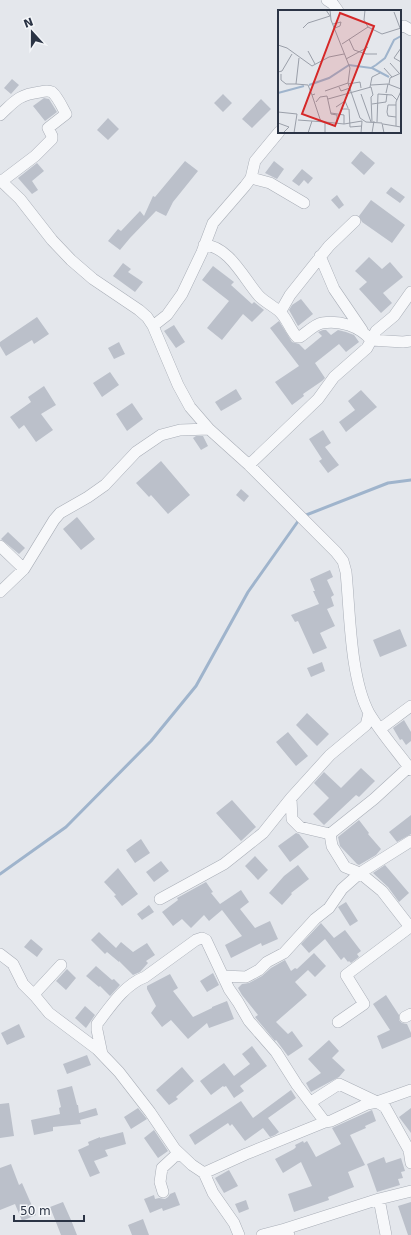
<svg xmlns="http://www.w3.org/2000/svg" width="411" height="1235" font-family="'DejaVu Sans',sans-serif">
<rect width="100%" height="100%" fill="#e4e7ec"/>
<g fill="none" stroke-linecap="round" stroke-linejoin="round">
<!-- stream -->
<path stroke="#9fb4cc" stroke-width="3" d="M0 874 66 827 151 741 196 686 248 592 301 517 388 483 411 480"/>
</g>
<!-- building -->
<path fill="#bbc0ca" d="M12 79 19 85 11 94 4 88Z
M223 94 232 103 223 112 214 103Z
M44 98 49 99 57 112 45 121 33 106Z
M261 99 271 109 252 128 242 119Z
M108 118 119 129 108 140 97 130Z
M361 151 375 163 364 175 351 163Z
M185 161 198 171 173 202 166 216 156 211 130 238 120 250 108 241 118 229 121 231 140 211 144 216 153 196 155 197Z
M274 161 284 169 277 179 265 173Z
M37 163 44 171 32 181 38 190 32 194 18 178Z
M302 169 313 178 308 184 304 180 299 186 292 181Z
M391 187 405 197 400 203 386 193Z
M337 195 344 205 339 209 331 200Z
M371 200 405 225 392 243 362 222 359 216Z
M369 257 382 269 390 262 403 277 383 293 392 303 381 313 359 289 367 282 355 271Z
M123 263 131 269 128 272 143 282 135 292 113 276Z
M213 266 234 282 231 285 252 304 254 302 264 310 252 322 243 314 222 340 207 328 229 301 202 280Z
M301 299 313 314 298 326 289 310 292 305Z
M37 317 49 334 34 344 32 340 6 356 0 346V342Z
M279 321 292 342 299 344 305 350 322 336 318 332 323 330H326L331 335 338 330 346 332 354 335 359 342 346 352 339 344 315 363 325 378 322 381 303 394 304 396 292 405 275 382 299 366 270 328Z
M174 325 185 342 176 348 164 331Z
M119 342 125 354 114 359 108 348Z
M110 372 119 385 102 397 93 383Z
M44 386 56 405 41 414 53 430 36 442 24 425 19 429 10 417 31 402 28 397Z
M236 389 242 399 221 411 215 402Z
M361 390 377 407 346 432 339 422 355 410 348 401Z
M132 403 143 419 127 431 116 414Z
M323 430 331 443 325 447 339 465 328 473 319 461 322 459 309 439Z
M196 436H203L208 446 201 450 193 438Z
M161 461 190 495 168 514 151 495 149 497 136 483Z
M241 489 249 496 244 502 236 495Z
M77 517 95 539 81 550 63 529Z
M8 532 25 548 19 554 1 539Z
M330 570 333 577 327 580 334 595 331 597 334 606 327 609 335 626 320 633 327 648 313 654 298 621 295 622 291 615 319 604 313 591H315L310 579Z
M400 629 407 646 380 657 373 640Z
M322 662 325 671 311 677 307 668Z
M307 713 329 734 317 746 296 725Z
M404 720 411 732V741L406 745 402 739 400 740 393 728Z
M288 732 308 756 296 766 276 742Z
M361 768 375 781 359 797 356 795 324 825 313 814 329 798 314 783 324 772 341 788Z
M232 800 256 827 241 841 216 813Z
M411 815V834L397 842 389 832Z
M359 820 369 833 368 834 381 849 376 855 359 865 357 864 340 846 338 837Z
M296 833 299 834 309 847 290 862 278 846Z
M141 839 150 853 135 863 126 850Z
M255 856 268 870 258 880 245 866Z
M161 861 169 871 154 882 146 872Z
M298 865 309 879 291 893 292 894 282 905 269 893 284 876Z
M385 865 409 893 399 902 388 887 373 873Z
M118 868 138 894 122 906 114 896 116 895 104 882Z
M206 882 213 892 211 893 220 904 241 890 249 902 240 909 255 928 270 921 278 939 262 946 261 943 231 958 225 945 242 936 222 910 209 921 204 915 191 928 182 919 173 926 162 912 178 900 177 898Z
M346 902 358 921 350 926 338 907Z
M149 905 154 912 142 920 137 914Z
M321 923 334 938 345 930 361 951 357 954 359 957 351 963 349 961 348 962 344 957 341 960 325 939 309 953 301 944Z
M99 932 116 948 121 942 133 952 147 943 155 955 146 961 148 963 140 972 133 975 119 961V962L107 952 105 954 91 940Z
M31 939 43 949 37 957 24 947Z
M314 953 326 966 315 977 308 970 295 982 307 995 276 1022 288 1034 292 1031 303 1046 288 1056 276 1040 275 1041 255 1017 258 1015 242 995 238 988 242 984 249 983 262 976 271 968 285 960 291 971 295 968 297 969Z
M96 966 112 980 114 979 120 985 110 996 100 986 99 987 86 976Z
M67 969 76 978 66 990 56 981Z
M213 973 219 985 207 992 200 981Z
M170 974 178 988 173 991 193 1017 212 1008V1007L227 1001 234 1019 209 1028 207 1023 188 1039 171 1020 162 1027 151 1013 156 1006 147 989V986Z
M386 995 399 1015V1020L402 1023 407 1024 411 1033V1037L382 1049 377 1036 390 1030 373 1004Z
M85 1006 95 1015 86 1028 75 1018Z
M19 1024 25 1037 7 1045 1 1033Z
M329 1040 339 1051 332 1058 345 1070 339 1077 311 1092 306 1083 321 1073 308 1059Z
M252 1046 267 1066 240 1086 244 1091 234 1098 226 1086 224 1087 223 1086 211 1095 200 1081 224 1063 234 1076 250 1064 242 1054Z
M87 1055 91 1065 67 1074 63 1064Z
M182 1067 194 1081 176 1097 178 1099 169 1105 156 1090Z
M72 1086 77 1105H78L79 1113 96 1108 98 1115 80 1120 81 1124 53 1127V1131L34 1135 31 1120 60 1114 59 1108 61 1107 57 1090Z
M291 1090 296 1098 268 1118 279 1132 275 1135 270 1137 263 1128 245 1141 232 1124 230 1126 228 1123 195 1145 189 1135 241 1101 253 1118Z
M9 1103 14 1136 0 1138V1104Z
M138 1108 147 1119 131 1129 124 1117Z
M411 1108V1133L399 1117Z
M372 1110 376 1121 365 1126 366 1128 350 1135 365 1165 348 1172 354 1187 328 1197 329 1200 294 1212 288 1194 312 1186 301 1162 283 1173 275 1159 294 1149 296 1147 295 1145 303 1141 304 1143 307 1141 316 1157 341 1144 332 1128Z
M154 1130 168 1151 158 1158 144 1138Z
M123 1132 126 1144 105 1150 108 1156 94 1161 100 1173 90 1177 78 1150 89 1145 88 1142 100 1137V1138Z
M384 1157 386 1163 401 1158 405 1171 401 1172 403 1178 398 1179 400 1185 377 1192 367 1164Z
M11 1164 19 1185 22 1183 36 1215 22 1221 15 1204 0 1210V1168Z
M229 1170 238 1186 224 1193 215 1178Z
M175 1192 180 1205 163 1211 162 1208 150 1213 144 1199 154 1195 155 1199 159 1198 165 1199 168 1197 170 1194Z
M246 1200 249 1209 239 1213 235 1204Z
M63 1202 71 1220 77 1235H61L50 1207Z
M411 1202V1235H408L398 1206Z
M143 1219 149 1235H132L128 1225Z"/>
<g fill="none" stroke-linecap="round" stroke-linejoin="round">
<!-- minor casing -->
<g stroke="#a9aeb7" stroke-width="12">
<path id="minor" d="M327 0 333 4 338 11
M400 27 404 26 411 30
M0 115C15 101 18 95 40 92 44 91 48 90 52 92 58 97 62 107 66 114L48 128 52 136V139L35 156 2 181
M251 178 270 183 304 203
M0 180 20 199 52 240 71 260 93 279 139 310 147 317 153 326 178 385 190 407 209 429 249 465 336 552 343 561 346 572C350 612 350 678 369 713 381 733 397 751 411 770
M204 245C229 246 244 279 259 296 265 302 273 306 279 311 287 318 290 330 297 337H300C306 333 315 324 322 323 340 320 359 326 371 340L403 342 411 341
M320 256 334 289 362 330
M279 311 282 309 290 295 329 246 355 221
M153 326 167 315 182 294 202 252 213 223 245 186 251 178 255 161 279 132
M249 465 318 399 334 377 367 348 376 331 394 316 411 292
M0 546 24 569
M0 592 24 569 54 520 60 513 88 497 105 485 136 452 161 435 180 430 209 429
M380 729 411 706
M291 798 292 819 300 827 330 834 374 799 409 767
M330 834 332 846 345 867 360 873 382 891 410 927
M160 899 224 864 263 833 291 798 330 755 366 725 369 713
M0 954 13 964 23 984 35 996
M61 965 36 992 35 996 49 1013 97 1049 119 1072 150 1112 175 1149 192 1165 204 1173 213 1193 234 1223 239 1235
M223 976 246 977 259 970 267 962 284 953 315 919 329 908 342 889 360 873 411 841
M405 1017 411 1014
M338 1022 364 1004 346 975 410 927 411 928
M102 1054 97 1030V1024C110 1007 124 985 145 977L196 940 202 938 206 940 229 989 238 1002 249 1021 276 1052 297 1085 325 1122 331 1121 367 1104 377 1102 385 1107 409 1150 411 1163
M311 1102 339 1084 377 1102 411 1090
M204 1173 246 1154 325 1122
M163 1192 160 1182 162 1168 175 1156 181 1155
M379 1199 386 1235
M285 1229 379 1199 411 1191
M262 1235 285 1229 289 1235"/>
</g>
<!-- minor -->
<use href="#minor" stroke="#f7f8fa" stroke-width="11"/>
</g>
<!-- overview -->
<g transform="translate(278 10)">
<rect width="123" height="123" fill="#e4e7ec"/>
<path fill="none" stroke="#9fb4cc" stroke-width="2" d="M94 58 111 67M31 75 51 68 71 55 93 58 98 55 107 48 116 30 123 26M0 83 26 76"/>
<path fill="none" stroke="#9a9fa9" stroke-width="1" d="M52 0 53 10 72 58 70 73 82 108 88 112 104 113 106 123M87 0 86 10 90 17M116 2 122 18M55 14 63 12 62 16 57 18M25 18 30 13 52 6 48 0M71 29 76 40 88 44H99M64 34 90 17 104 24 123 18M0 35 9 38 34 56 51 47 66 44M123 38 116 48 123 52M30 41 37 54M68 49 90 37M112 53 121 63M106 58 114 67M0 62 4 61 14 44M3 64V70L8 74H18L21 48M18 74 30 75 34 85M70 74 82 72 83 78M111 74 112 68 123 63M93 75 110 74M61 77 63 81 72 78M92 77 94 67 102 63M47 81 70 73M108 83 110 74 123 79M37 84 34 85 43 112M83 84 93 112M50 89 93 77 95 85 93 87 94 112M38 92 42 87 49 86 53 104 59 105V113M94 94 108 92 109 84M118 95H110L109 102 110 106 118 107M58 97 67 91 70 98M63 99H71L72 117 84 116M0 102 19 104 16 123M53 103 66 105V114M20 110 47 112V123M47 112 66 114 84 111 83 123M99 112 100 84 114 85 119 90M0 113 11 117 5 123M105 114 123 117M118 116V92L123 81M30 123 34 111M94 123 96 111"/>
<path fill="#d62828" fill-opacity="0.15" stroke="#d62828" stroke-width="2" d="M62 3 96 16 57 116 24 104Z"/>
<rect width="123" height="123" fill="none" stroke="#2b3445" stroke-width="2"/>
</g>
<!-- north arrow -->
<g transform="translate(32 32) rotate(339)" stroke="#f4f6f9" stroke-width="3" paint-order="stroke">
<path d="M0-3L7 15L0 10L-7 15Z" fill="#2b3445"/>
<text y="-6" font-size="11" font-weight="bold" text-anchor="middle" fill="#2b3445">N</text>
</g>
<!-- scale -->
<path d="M14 1215v6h70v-6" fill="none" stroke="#2b3445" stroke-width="2"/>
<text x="20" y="1215" font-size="12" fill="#2b3445" stroke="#f4f6f9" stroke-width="3" paint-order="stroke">50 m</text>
</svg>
